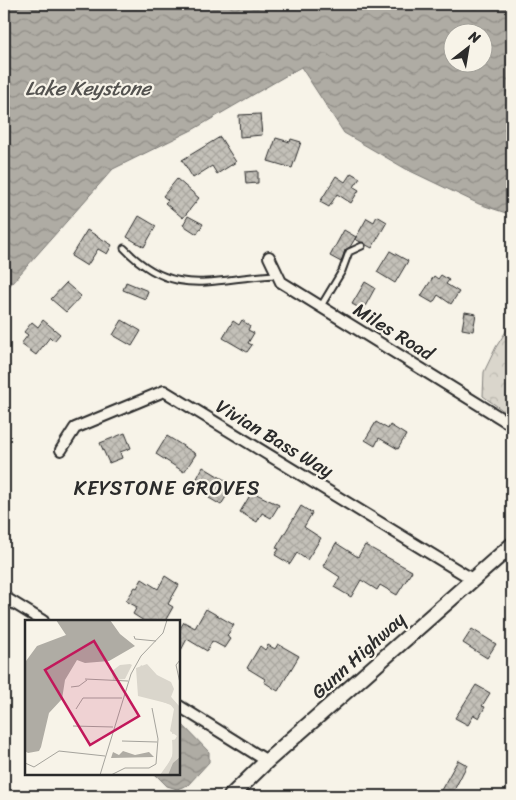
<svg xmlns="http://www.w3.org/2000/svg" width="516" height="800" font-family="Sriracha,sans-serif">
<defs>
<pattern id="forest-crowns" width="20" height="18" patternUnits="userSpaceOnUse" patternTransform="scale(1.25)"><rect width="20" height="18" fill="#dad6cc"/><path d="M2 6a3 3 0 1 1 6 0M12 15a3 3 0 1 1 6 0" fill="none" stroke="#bbb8af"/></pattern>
<pattern id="water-waves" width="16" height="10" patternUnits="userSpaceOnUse" patternTransform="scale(1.25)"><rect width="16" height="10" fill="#afaca4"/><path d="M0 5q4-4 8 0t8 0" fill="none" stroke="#8f8c86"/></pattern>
<pattern id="building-cross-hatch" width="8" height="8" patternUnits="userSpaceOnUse" patternTransform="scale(1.25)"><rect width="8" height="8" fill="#c4c1b9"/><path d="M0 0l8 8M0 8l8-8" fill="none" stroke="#a9a69f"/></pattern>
</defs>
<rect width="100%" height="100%" fill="#f7f3e8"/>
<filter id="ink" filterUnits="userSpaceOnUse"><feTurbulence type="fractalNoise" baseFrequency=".02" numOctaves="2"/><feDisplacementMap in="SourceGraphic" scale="10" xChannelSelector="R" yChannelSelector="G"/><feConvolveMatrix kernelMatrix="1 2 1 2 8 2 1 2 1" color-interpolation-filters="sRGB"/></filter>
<g filter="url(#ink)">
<!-- forest -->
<path fill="url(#forest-crowns)" stroke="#82807c" d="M512 322V417L483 396 484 372 496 347Z"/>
<!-- water -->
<path fill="url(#water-waves)" stroke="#7a7874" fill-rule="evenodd" d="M4 4H512V215L479 204 406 169 344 133 301 67 194 129 113 169 4 292ZM454 32H484V62H454Z
M179 721 209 752V762L188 785 177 789 167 786 155 774H179Z"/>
<!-- building -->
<path fill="url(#building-cross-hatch)" stroke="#2b2b2b" d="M260 114 262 135 240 137 239 115Z
M220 137 236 162 217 174 212 166 193 178 182 160Z
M276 138 290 142 291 139 301 142 292 168 268 161Z
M258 171V183L246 184 245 172Z
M351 173 360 178 354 187 359 190 351 203 337 194 329 207 320 202 336 176 345 182Z
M177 179 199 198 183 218 165 203 168 200 163 196Z
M139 216 156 226 144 247 127 237Z
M188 216 203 224 197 234 183 225Z
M377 216 387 222 372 248 355 239 367 218 374 222Z
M87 230 112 245 107 254 98 249 87 266 71 256Z
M344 230 356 237 350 247 345 250 341 262 330 256Z
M390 251 408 261 395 283 377 272Z
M441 275 449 280 446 284 459 292 451 304 438 295 433 303 421 296 434 276 438 279Z
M126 282 148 291 145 299 123 290Z
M365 282 375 288 363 310 352 304Z
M66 283 81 296 66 312 51 299Z
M465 312 476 314 473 331 462 329Z
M43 320 60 334 54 341 50 337 36 355 21 344 28 335 24 332 32 322 38 327Z
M122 320 141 331 132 346 113 335Z
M242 320 250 326 248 330 254 333 248 343 252 345 247 352 223 338 233 321 239 325Z
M376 422 388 429 390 425 406 435 398 449 379 438 375 446 365 440Z
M125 433 131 448 120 452 122 458 109 463 100 443Z
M167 436 196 454 184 472 156 454Z
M203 467 233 485 221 505 209 498 212 494 194 484Z
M252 492 279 505 271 518 262 513 257 522 240 512Z
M301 506 312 513 304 527 321 538 307 560 297 553 290 564 275 555 279 549 276 548Z
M336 543 358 557 365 545 412 571 397 595 380 585 377 590 361 580 351 597 334 587 340 577 323 566Z
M165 576 179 585 168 604 173 607 165 621H144L133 614 137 607 126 601 135 587 137 588 142 579 158 589Z
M206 609 234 625 227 636 231 639 225 648 212 641 207 651 187 639 179 654V630L184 622 195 628Z
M472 629 496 644 487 658 463 643Z
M278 644 299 656 278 691 264 682 265 679 247 668 260 646 265 650 268 645 275 649Z
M476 685 490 693 482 706 485 707 479 718 474 715 468 725 455 718Z
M458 760 467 765 451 796H448L440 792Z"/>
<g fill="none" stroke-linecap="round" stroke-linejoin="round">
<!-- service casing -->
<g stroke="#2b2b2b" stroke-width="9">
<path id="service" d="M124 248C174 301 215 277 278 275
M321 306 342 271 349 252 362 246"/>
</g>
<!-- minor casing -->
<g stroke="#2b2b2b" stroke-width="14">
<path id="minor" d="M269 257 281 282 512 425
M61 450 75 428 164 391 472 579
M4 597 43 621
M179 706 267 761"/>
</g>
<!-- secondary casing -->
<g stroke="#2b2b2b" stroke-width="18">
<path id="secondary" d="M231 796 267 761 512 545"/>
</g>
<!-- service -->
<use href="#service" stroke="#f7f3e8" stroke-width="5"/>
<!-- minor -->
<use href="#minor" stroke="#f7f3e8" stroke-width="10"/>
<!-- secondary -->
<use href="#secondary" stroke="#f7f3e8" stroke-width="14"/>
</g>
</g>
<g text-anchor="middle" stroke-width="4.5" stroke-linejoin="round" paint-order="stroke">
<!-- street labels -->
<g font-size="19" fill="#2b2b2b" stroke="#f7f3e8">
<text transform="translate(394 331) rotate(32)" y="7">Miles Road</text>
<text transform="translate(275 438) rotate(31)" y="7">Vivian Bass Way</text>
<text transform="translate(358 655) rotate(-42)" y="7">Gunn Highway</text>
</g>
<!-- water labels -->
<g font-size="20" font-style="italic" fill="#53524f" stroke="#f7f3e8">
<text x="88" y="95">Lake Keystone</text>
</g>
<!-- neighbourhood labels -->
<g font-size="20" letter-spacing="1" fill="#2b2b2b" stroke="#f7f3e8">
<text x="167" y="495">KEYSTONE GROVES</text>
</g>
</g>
<!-- overview -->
<g transform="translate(25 620)">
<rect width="155" height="155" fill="#f7f3e8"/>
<path d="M105 44 107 45 100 59 88 60 87 51 95 45ZM122 44 132 55 146 62 149 69 146 77 155 87V135L142 155H135L147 138 148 123 152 116 145 111 149 89 145 84 113 76 111 48Z" fill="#dad6cc"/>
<path d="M116 45 146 66V77L155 89 151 113 147 114 150 91 148 86 116 73 113 53ZM153 119 155 137 143 155H138L148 134 147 120Z" fill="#dad6cc"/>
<path d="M31 0H85L95 14 110 26 84 41 60 43 52 40 40 60 37 79 24 93 16 127 14 131 3 133 0 131 1 41 12 26 41 15ZM98 131 110 135 124 132 129 137 86 138 88 132 94 135ZM155 137V155H143L148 143Z" fill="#afaca4"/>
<path fill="none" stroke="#a5a39c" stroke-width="1" d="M109 16 110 19 131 21M155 40 151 45 155 63M60 59 103 61M46 67 54 66 62 60M51 89 58 78H97M48 106 88 107M97 121 132 122M0 143 9 147 34 131 80 136M75 155 106 54 116 36 138 13 142 0M86 155 100 148H124L131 144 133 119 127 88"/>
<path fill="#c2185b" fill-opacity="0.15" stroke="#c2185b" stroke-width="2.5" d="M69 21 114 96 65 125 20 50Z"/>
<rect width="155" height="155" fill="none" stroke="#2b2b2b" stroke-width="2.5"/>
</g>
<!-- margin -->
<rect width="516" height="800" fill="none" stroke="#f7f3e8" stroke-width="20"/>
<rect x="10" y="10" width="496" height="780" fill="none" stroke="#2b2b2b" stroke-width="2" filter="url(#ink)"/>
<!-- north arrow -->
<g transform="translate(468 48) rotate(31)"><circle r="24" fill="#f7f3e8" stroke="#a5a39c"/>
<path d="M0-4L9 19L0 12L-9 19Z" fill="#2b2b2b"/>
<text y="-8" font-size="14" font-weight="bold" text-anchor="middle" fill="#2b2b2b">N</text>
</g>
</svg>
